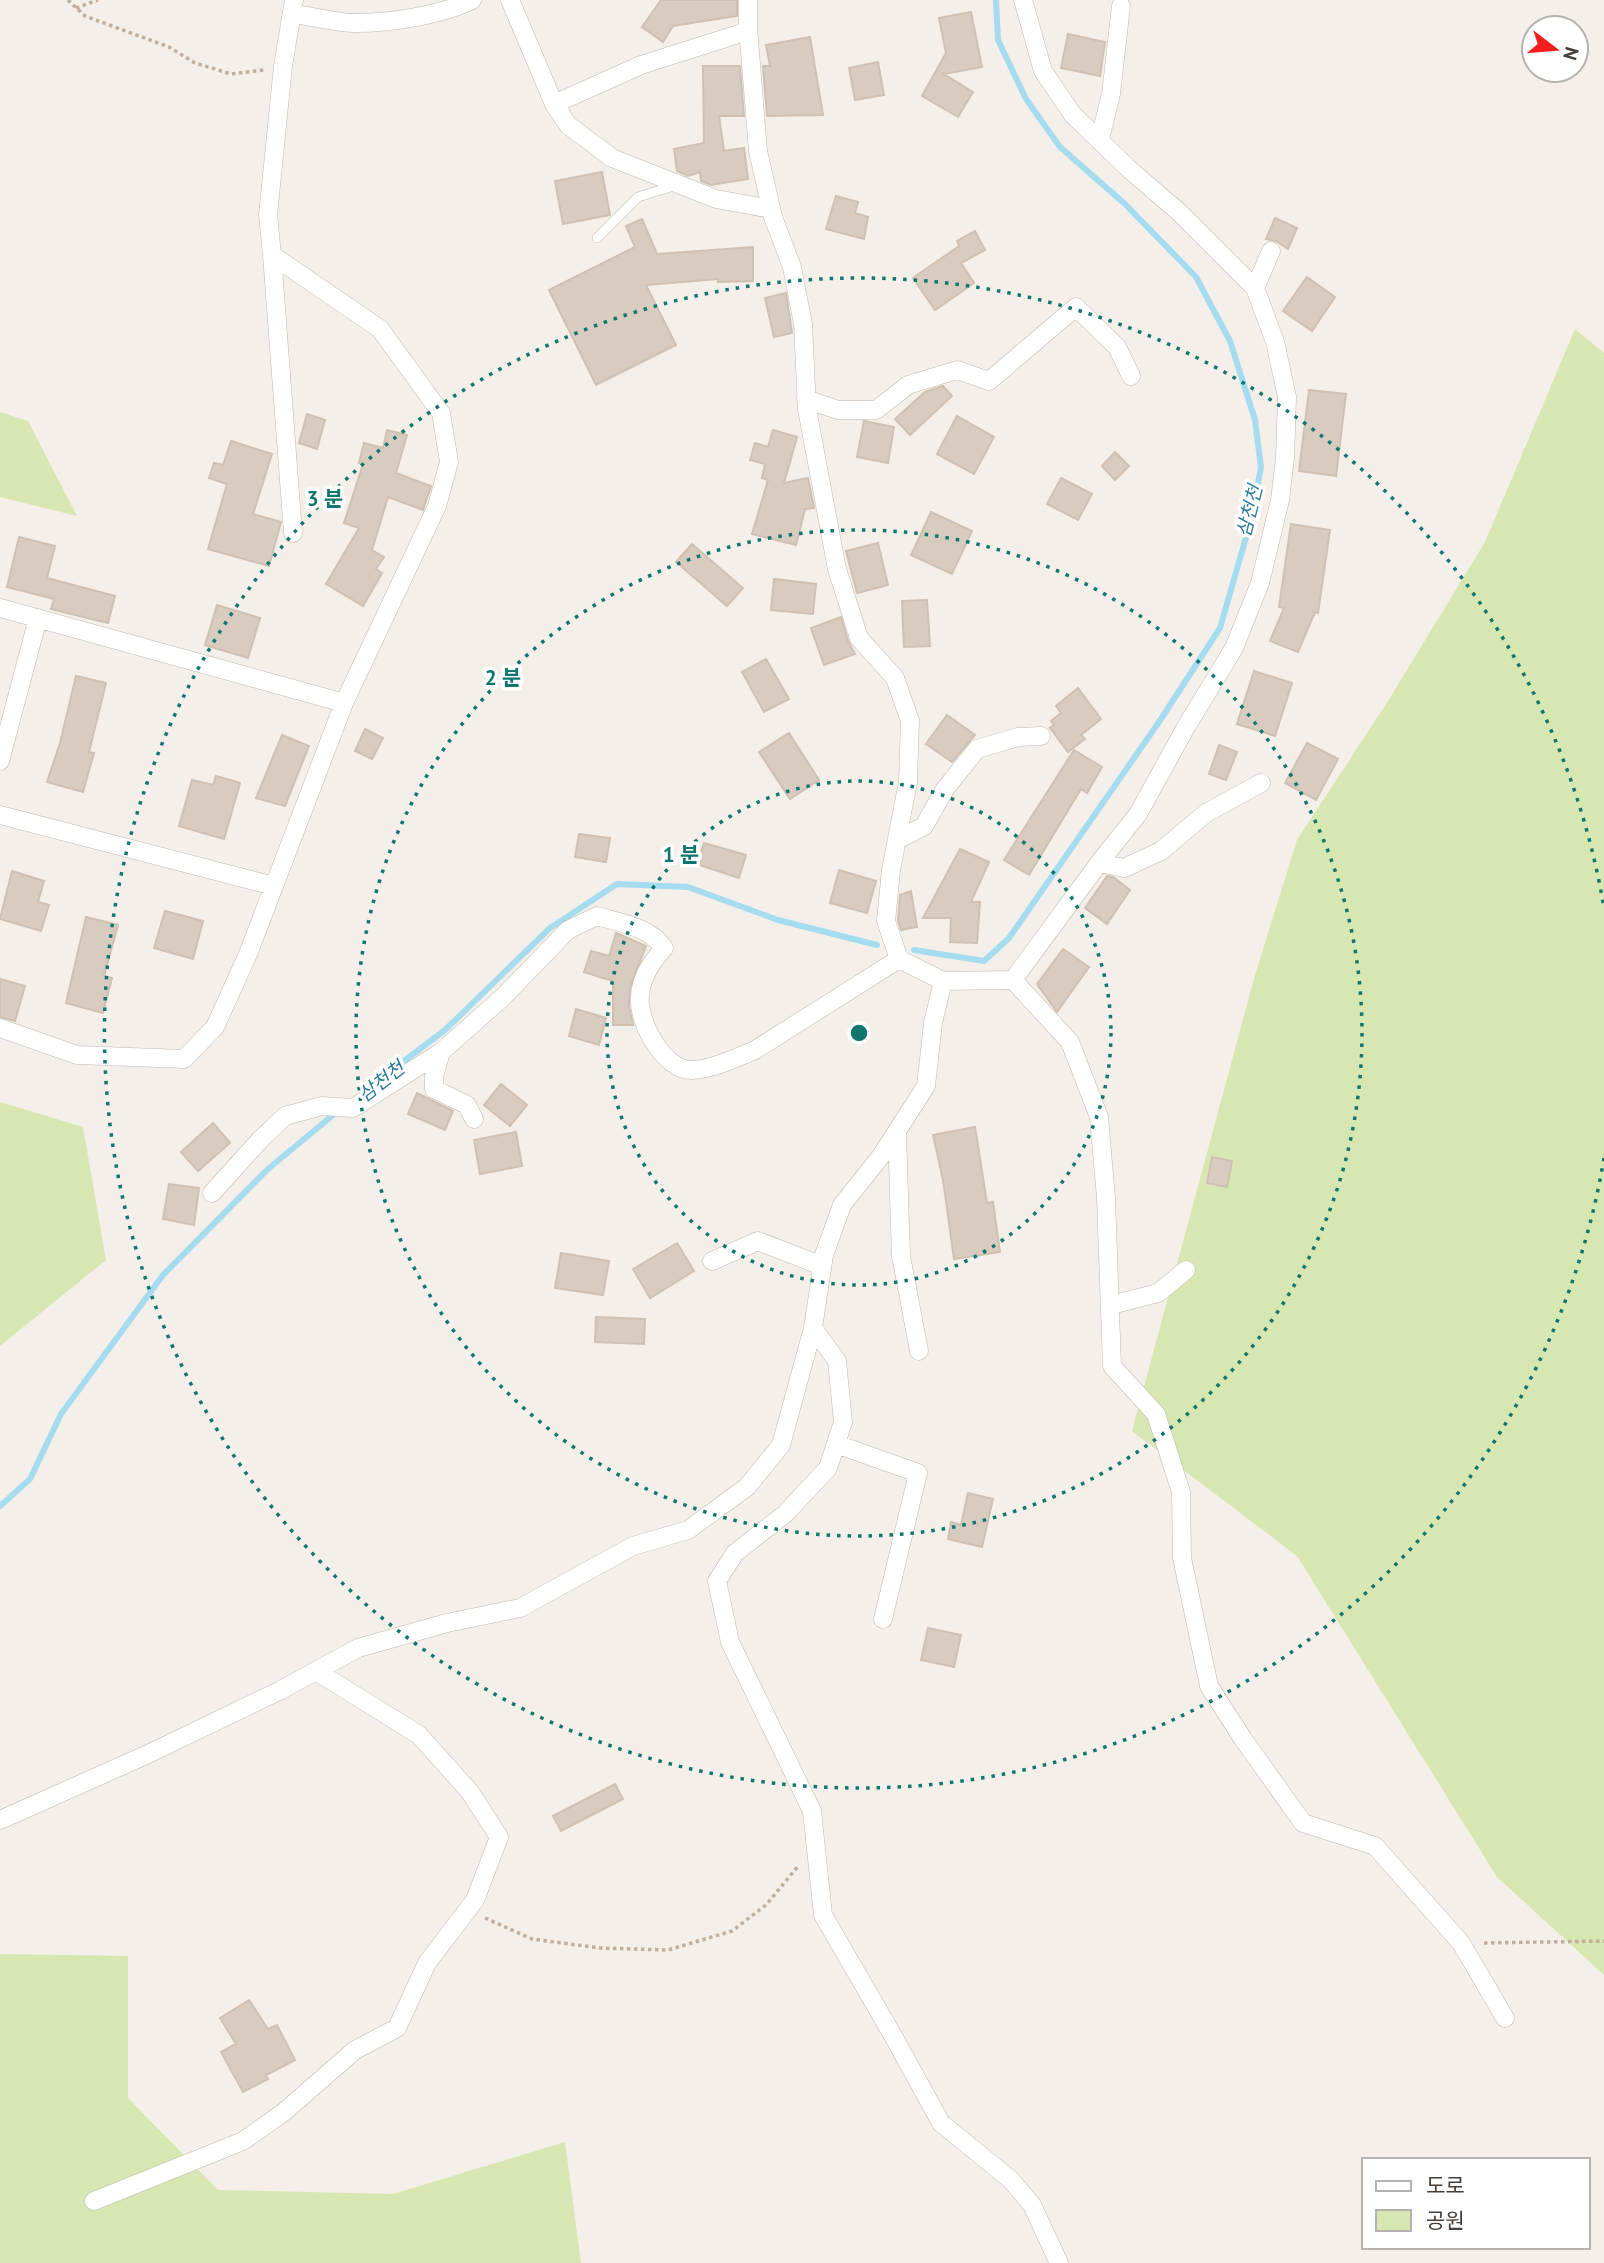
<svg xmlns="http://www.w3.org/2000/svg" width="1604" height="2263" font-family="'PT Sans','Noto Sans KR',sans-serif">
<rect width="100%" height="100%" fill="#f4efe8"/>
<!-- green -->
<path fill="#d7e7b2" d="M1575 329 1604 353V1975L1497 1877 1297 1556 1132 1431 1255 975 1297 840 1388 701 1485 542Z
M0 412 28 421 77 516 0 497Z
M0 1102 83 1127 106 1260 0 1346Z
M0 1954 128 1956V2098L218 2190 393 2194 565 2142 581 2263H0Z"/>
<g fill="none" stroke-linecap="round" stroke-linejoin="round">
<!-- stream -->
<path stroke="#a6dcef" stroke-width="6" d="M914 950 984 961 1009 938 1159 722 1220 628 1251 520 1261 467 1255 420 1230 341 1196 277 1125 204 1060 147 1026 99 998 40 996 0
M367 1089 445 1030 550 928 617 884 688 887 778 920 877 945
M0 1506 30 1479 61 1414 163 1275 268 1169 339 1110"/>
</g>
<!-- building -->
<path fill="#d8ccc1" stroke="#d0c0b1" stroke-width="2" d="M661 0H737V16L673 26 663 42 642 27Z
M971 12 982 67 944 74 973 92 958 117 922 96 946 53 939 18Z
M1068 34 1105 42 1100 76 1061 68Z
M810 37 823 115 767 116 763 66H770L766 45Z
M878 62 884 95 855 100 849 68Z
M703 66H740L744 116H719L724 151 744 148 748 179 711 185 701 181 700 172 688 176 677 171 674 149 704 143Z
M602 172 610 215 563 224 555 181Z
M836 196 858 202 855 213 868 217 864 239 826 229Z
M1275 218 1297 228 1288 249 1276 241 1266 239Z
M642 219 657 254 753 247V281L718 282V279L646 285 676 345 596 385 549 290 635 247 626 226Z
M975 231 985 250 961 263 974 283 935 310 913 278 959 246 957 241Z
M1307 277 1335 297 1312 331 1283 311Z
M786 293 792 333 774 337 765 298Z
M943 386 952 396 910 435 895 419 925 392Z
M1309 390 1346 394 1336 476 1299 471Z
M307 414 325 420 317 449 299 443Z
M957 416 994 437 974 474 937 454Z
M864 421 894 427 888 463 857 457Z
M387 430 407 435 396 473 431 486 423 510 388 497 372 550 384 557 376 569 382 573 363 606 326 584 359 528 344 523 363 464 359 463 364 443 383 448Z
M773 430 797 437 784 483 808 478 814 508 805 509 796 545 752 534 768 480 762 478 765 464 750 460 755 443 768 447Z
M231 441 272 454 253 514 281 522 269 566 208 549 227 484 209 478 214 463 223 465Z
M1115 452 1129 466 1115 480 1102 466Z
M1061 478 1092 494 1078 520 1047 504Z
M931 512 972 531 952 574 911 555Z
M1291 524 1330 530 1318 613 1315 612 1298 652 1270 641 1284 608 1279 607Z
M19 537 55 546 47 578 115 596 108 623 51 609 54 599 7 587Z
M878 543 888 585 857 593 846 551Z
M692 544 743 588 727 606 676 562Z
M774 579 816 584 813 614 771 610Z
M927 600 930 646 904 647 902 601Z
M217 605 260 618 248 658 205 645Z
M841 617 848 641 855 654 824 665 811 628Z
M766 659 789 699 764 712 742 672Z
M1254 671 1292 683 1275 736 1237 724Z
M76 676 106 683 89 752 94 753 83 792 47 782 60 743Z
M1078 688 1101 719 1081 735 1085 739 1068 752 1050 728 1054 725 1051 721 1061 713 1056 706Z
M947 715 975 735 952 762 926 744Z
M365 729 383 738 372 759 355 751Z
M789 733 819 780 790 799 759 752Z
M282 735 309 746 285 806 256 798Z
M1307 743 1338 759 1316 800 1285 783Z
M1219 745 1237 752 1226 780 1209 774Z
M1074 750 1102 767 1087 793 1081 789 1029 875 1004 860Z
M216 776 240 783 224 839 179 826 192 780 213 785Z
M579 834 610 838 606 862 575 857Z
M704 843 746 855 739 878 697 864Z
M960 849 989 862 971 902H980L977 943 950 942 951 918H923Z
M839 870 876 881 867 913 830 903Z
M12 871 44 881 38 902 49 905 41 931 0 919Z
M1107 876 1113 877 1130 890 1107 924 1085 908Z
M911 891 917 927 901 930 898 920 900 895Z
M165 911 203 921 193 959 154 948Z
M86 917 118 925 104 976 112 978 103 1013 66 1003Z
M616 933 646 946 630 988 629 1007 633 1025H613V981L584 972 591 951 609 956Z
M1063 949 1089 967 1057 1012 1037 984Z
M0 979 25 986 15 1021 0 1017Z
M576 1009 606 1018 599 1045 569 1036Z
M501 1084 527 1105 510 1126 484 1105Z
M417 1093 453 1111 445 1130 408 1114Z
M213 1123 230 1143 198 1171 181 1152Z
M975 1127 987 1203 993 1202 1000 1252 954 1259 943 1180 933 1135Z
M516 1132 522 1166 480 1174 474 1140Z
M1212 1157 1232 1161 1227 1187 1207 1183Z
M169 1184 199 1188 194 1225 163 1219Z
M677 1243 694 1271 650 1298 633 1269Z
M561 1253 609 1261 603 1295 555 1288Z
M596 1317 645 1319 644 1344 595 1342Z
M968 1493 993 1499 982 1547 948 1539 951 1522 961 1525Z
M928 1628 961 1635 954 1667 921 1660Z
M615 1784 623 1799 561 1831 553 1816Z
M249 2000 268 2029 277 2025 295 2060 266 2075 268 2079 243 2092 221 2052 236 2044 220 2018Z"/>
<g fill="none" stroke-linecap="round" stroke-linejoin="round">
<!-- service casing -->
<g stroke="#c2b8ae" stroke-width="10">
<path id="service" d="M597 238 638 197 674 186"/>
</g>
<!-- minor casing -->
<g stroke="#c2b8ae" stroke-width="19">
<path id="minor" d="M510 0 554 104 641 65 748 31
M748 0V27L758 151 773 217 792 267 803 324 807 409 837 569 859 638 895 678 910 721 908 782 891 870 886 921 899 959 943 981 1013 980 1099 863 1124 868 1161 851 1206 813 1261 783
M1023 0 1043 71 1073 115 1129 169 1180 213 1255 288 1275 342 1287 397 1285 458 1280 500 1260 583 1234 648 1186 727 1138 814 1099 863
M292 14C313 16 337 23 356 23 390 23 442 15 472 0
M554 104 568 125 612 158 716 199 771 209
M1100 139 1111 94 1121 6
M272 255 293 533
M1255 288 1271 251
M806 399 838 410H876L908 385 957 370 989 381 1076 307 1117 347 1131 376
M0 608 344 703
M0 761 38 618
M0 815 274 886
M897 840 924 826 945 789 977 749 1018 737 1041 736
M1013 980 1070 1042 1099 1117 1106 1198 1112 1366 1156 1414 1181 1492 1182 1558 1209 1686 1243 1739 1303 1823 1375 1846 1461 1943 1505 2018
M0 1028 77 1055 184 1059 215 1027 248 954 344 703 437 506 449 462 441 413 380 329 272 255 268 215 283 66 294 0
M441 1052 434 1076V1089L467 1105 474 1119
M897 1132 901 1256 919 1351
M212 1193 260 1140 285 1116 322 1106 353 1108 441 1052 502 998 568 930 597 916C621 923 650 927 664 948 652 961 641 978 640 996 637 1021 664 1071 692 1070 713 1069 736 1058 755 1050L899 959
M712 1261 758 1241 822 1266
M1111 1305 1158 1293 1186 1270
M813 1328 837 1361 843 1422 828 1468 785 1514 735 1553 717 1581 730 1642 812 1811 823 1915 892 2034 941 2123 1011 2180 1032 2205 1059 2263
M836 1444 918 1473 883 1619
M0 1820 146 1755 279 1691 358 1648 447 1623 520 1608 633 1546 688 1530 747 1487 781 1445 813 1328 824 1255 842 1205 881 1156 926 1086 933 1023 943 981
M94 2201 243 2141 284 2112 355 2050 397 2028 427 1963 475 1900 499 1837 470 1792 419 1735 316 1671"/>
</g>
<!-- path -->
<path stroke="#c1af9c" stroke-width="3.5" stroke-dasharray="3.5 3.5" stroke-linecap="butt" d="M68 0 85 16 169 47 195 63 231 74 264 70
M76 8 98 0
M485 1918 532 1939 600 1948 668 1950 732 1931 766 1905 799 1865
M1484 1943 1604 1941"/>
<!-- service -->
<use href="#service" stroke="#fff" stroke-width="9"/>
<!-- minor -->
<use href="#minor" stroke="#fff" stroke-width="18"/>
</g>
<!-- distance rings -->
<g fill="none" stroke="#0f766e" stroke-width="3.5" stroke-dasharray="3.5 7">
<circle cx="859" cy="1033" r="252"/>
<circle cx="859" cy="1033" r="503"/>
<path d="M1604 1158A755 755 0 1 1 1604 908"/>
</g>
<g text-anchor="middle" stroke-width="7" stroke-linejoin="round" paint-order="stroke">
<!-- water labels -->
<g font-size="19" font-style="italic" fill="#2c7b9a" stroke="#fff">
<text transform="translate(1249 511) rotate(-76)" y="7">삼천천</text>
<text transform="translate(381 1081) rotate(-38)" y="7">삼천천</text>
</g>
</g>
<circle cx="859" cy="1033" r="10" fill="#0f766e" stroke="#fff" stroke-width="3.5"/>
<g font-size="21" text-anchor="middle" font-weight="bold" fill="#0f766e" stroke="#fff" stroke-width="7" stroke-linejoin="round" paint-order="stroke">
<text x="325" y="506">3 분</text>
<text x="503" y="685">2 분</text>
<text x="681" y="862">1 분</text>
</g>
<!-- legend -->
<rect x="1362" y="2158" width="228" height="91" fill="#ffffff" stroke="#b5b2af" stroke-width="2"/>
<rect x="1376" y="2181" width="35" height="10" fill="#ffffff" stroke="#b5b2af" stroke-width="2"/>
<text x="1426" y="2193" font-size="21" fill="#473e37">도로</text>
<rect x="1376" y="2210" width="35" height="21" fill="#d7e7b2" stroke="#b5b2af" stroke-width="2"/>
<text x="1426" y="2228" font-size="21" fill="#473e37">공원</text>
<!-- north arrow -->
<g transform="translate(1555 49) rotate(106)"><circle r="33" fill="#ffffff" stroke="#b5b2af" stroke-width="2"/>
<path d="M0-5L12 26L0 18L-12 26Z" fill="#f61e1d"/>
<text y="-10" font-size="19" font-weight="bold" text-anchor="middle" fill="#473e37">N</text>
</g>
</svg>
